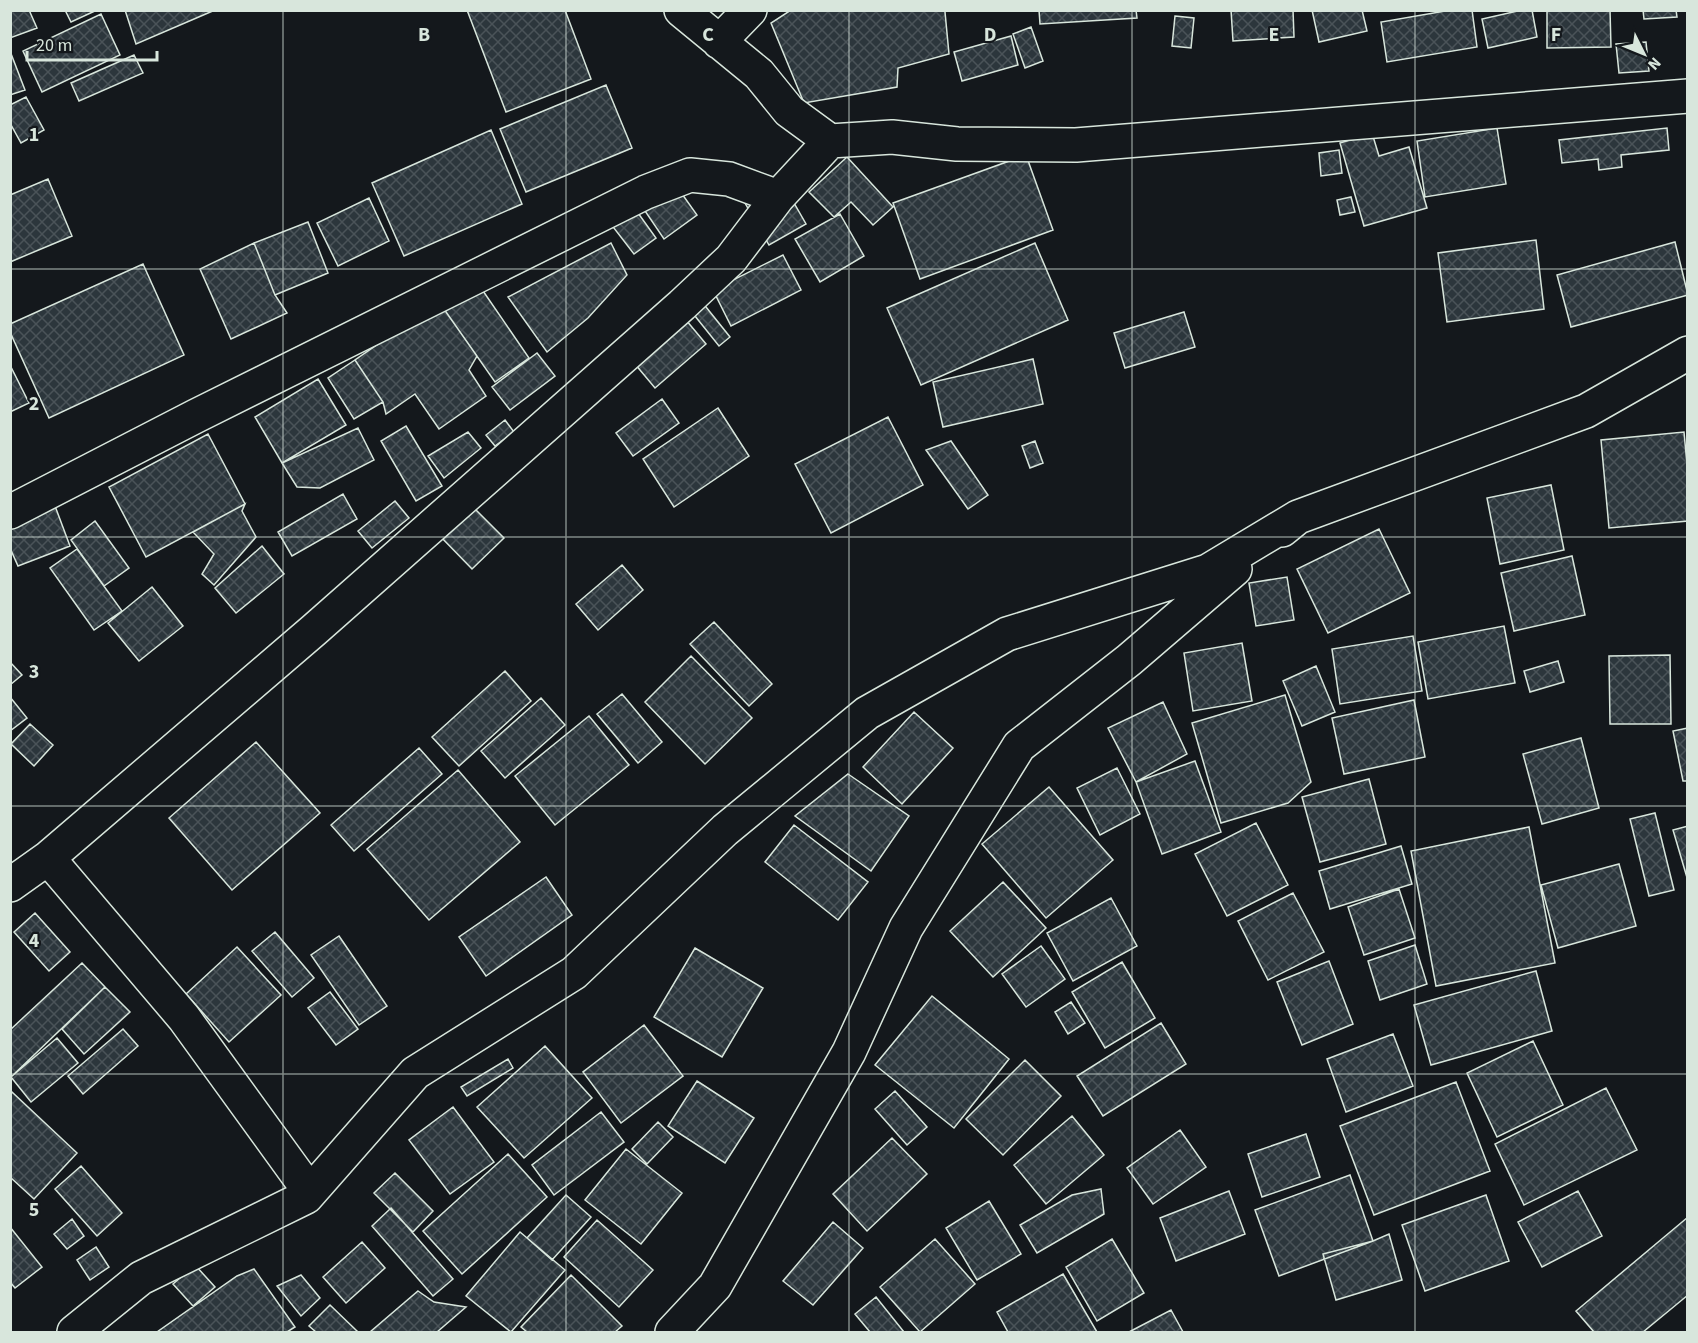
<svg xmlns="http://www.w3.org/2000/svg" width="1698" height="1343" font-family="'Source Sans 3',sans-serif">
<defs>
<pattern id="building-cross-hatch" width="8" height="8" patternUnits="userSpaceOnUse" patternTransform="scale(1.5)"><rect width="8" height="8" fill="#2c363c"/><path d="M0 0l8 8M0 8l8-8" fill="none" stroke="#4a5358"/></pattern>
</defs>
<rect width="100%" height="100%" fill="#14181c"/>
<!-- building -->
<path fill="url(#building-cross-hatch)" stroke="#d8e6dc" stroke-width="1.5" d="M10 10H29L37 28 10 38Z
M65 10H97L71 22Z
M125 10H215L136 44Z
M467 10H565L591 79 506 112Z
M791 10H947L945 12 949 54 898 68 897 87 804 103 771 23Z
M1039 10H1136L1137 18 1040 24Z
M1231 10H1293L1294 37 1233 41Z
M1312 10H1362L1367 31 1319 42Z
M1451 10H1472L1477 47 1387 62 1381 22Z
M1522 10H1532L1537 37 1488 48 1482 19Z
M1547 10H1610L1611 47 1547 48Z
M1643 10H1676L1677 17 1644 19Z
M101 14 120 55 42 92 23 51Z
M1175 16 1194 18 1191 48 1172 46Z
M1031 27 1043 61 1025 68 1013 34Z
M1011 36 1018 65 962 81 954 52Z
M1646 42 1649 71 1619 73 1616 44Z
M10 51 25 90 10 95Z
M134 55 143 73 79 101 71 83Z
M606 85 632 148 526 192 500 129Z
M26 97 44 130 21 143 10 123V105Z
M1497 128 1506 184 1425 197 1417 141Z
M1667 128 1669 150 1621 155 1622 167 1599 170 1598 159 1562 163 1559 140Z
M491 130 522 204 404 256 372 183Z
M1372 133 1379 156 1409 147 1427 208 1364 226 1340 143Z
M1339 150 1342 173 1321 176 1319 153Z
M1026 155 1053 230 920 279 893 203Z
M847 157 893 207 873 225 851 202 834 217 809 192Z
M48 179 72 236 10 262V195Z
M782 182 806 224 769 245 745 203Z
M675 184 697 215 664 239 643 208Z
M1351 197 1355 212 1340 215 1337 200Z
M369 198 389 241 338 266 317 223Z
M633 206 656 238 634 254 610 223Z
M840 214 864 256 820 282 795 239Z
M308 222 328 273 275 295 254 243Z
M1536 240 1544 309 1447 322 1438 253Z
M1675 242 1688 295 1571 327 1557 275Z
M254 243 275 295 287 313 231 339 200 269Z
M611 243 627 275 588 318 547 352 508 297Z
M1035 243 1068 320 921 385 887 308Z
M783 255 801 290 731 326 713 290Z
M143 264 184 355 49 418 10 332V324Z
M481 288 529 358 495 382 439 302Z
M439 302 477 356 469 370 486 396 439 429 415 394 386 414 383 402 355 360Z
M702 302 730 337 719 346 691 311Z
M1184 312 1195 347 1125 368 1114 333Z
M686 320 706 344 655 388 635 364Z
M537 353 555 376 510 410 492 387Z
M1033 359 1043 404 943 427 933 382Z
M355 360 383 402 354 419 328 378Z
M10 365 29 403 10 412Z
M318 379 346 425 282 463 255 417Z
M662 399 679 423 633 456 616 433Z
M718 408 749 456 674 507 643 459Z
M888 417 923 485 831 533 795 464Z
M505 420 514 432 495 446 486 435Z
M406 426 442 486 416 501 381 441Z
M358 428 374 460 320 488 297 487 282 463Z
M468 432 481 448 444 478 428 456Z
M1684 432 1688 475V521L1609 528 1601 440Z
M208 434 245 504 146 557 109 487Z
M951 441 988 495 968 509 926 450Z
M1035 441 1043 463 1030 468 1022 446Z
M1551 485 1564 550 1500 564 1487 498Z
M343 494 357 519 292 556 278 532Z
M395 501 409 518 372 548 358 531Z
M469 503 504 538 472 569 438 534Z
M245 504 242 511 256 537 214 585 202 574 214 554 193 532Z
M55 506 70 546 18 566 10 548V523Z
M95 521 129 568 104 586 71 540Z
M1379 529 1410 593 1328 633 1297 569Z
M262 546 284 574 236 613 215 588Z
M77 549 122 611 94 630 50 568Z
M1572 556 1585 615 1514 631 1501 573Z
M622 565 643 590 598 630 576 604Z
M1287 577 1294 620 1256 626 1249 583Z
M152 587 183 626 139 661 108 623Z
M714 622 772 684 749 706 690 644Z
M1504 626 1515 683 1428 699 1418 642Z
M1413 636 1422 691 1340 704 1332 649Z
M1242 643 1252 701 1193 711 1184 653Z
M1670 655 1671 724H1610L1609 656Z
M691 656 752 718 705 764 645 702Z
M1558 661 1564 682 1530 692 1524 671Z
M10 662 22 675 10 685Z
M1316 666 1335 712 1302 726 1283 681Z
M505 671 531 701 459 766 432 737Z
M622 694 662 742 638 763 597 714Z
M1285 695 1311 782 1288 803 1221 823 1192 723Z
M10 697 27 718 10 731Z
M541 698 565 725 505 778 481 751Z
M1414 700 1425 757 1344 774 1332 718Z
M1163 702 1187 754 1136 782 1108 728Z
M914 712 953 748 902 804 863 767Z
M589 716 629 765 555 825 515 776Z
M30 724 53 745 34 766 11 744Z
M1688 728V781H1683L1673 731Z
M1581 738 1599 808 1542 824 1523 754Z
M256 742 320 813 232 890 169 818Z
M419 748 442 774 354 851 331 825Z
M1195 761 1221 832 1162 854 1136 782Z
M1117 768 1140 814 1100 835 1077 788Z
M458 770 520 842 429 920 367 849Z
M848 774 909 816 871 871 795 816Z
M1369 779 1386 844 1320 862 1302 797Z
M1049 787 1113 860 1046 918 982 844Z
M1655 813 1674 890 1649 896 1630 819Z
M1256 823 1288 885 1227 916 1195 854Z
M794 825 868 882 838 920 765 862Z
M1688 826V881L1673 830Z
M1529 827 1555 963 1436 986 1411 851Z
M1401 846 1412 884 1330 909 1319 871Z
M1619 864 1636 926 1558 948 1541 885Z
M546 877 572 915 486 976 459 937Z
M1003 882 1046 928 993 977 950 931Z
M1399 889 1415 938 1364 955 1348 907Z
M1293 893 1324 952 1268 980 1238 921Z
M1111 898 1137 946 1073 981 1047 933Z
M35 913 70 952 49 971 14 932Z
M275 932 314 978 292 997 252 951Z
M339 936 387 1006 359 1025 311 955Z
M1415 945 1427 984 1380 1000 1368 961Z
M1041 946 1065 979 1026 1007 1002 974Z
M237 947 281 995 229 1042 186 994Z
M695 948 763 988 722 1057 654 1017Z
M1329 961 1353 1024 1302 1045 1277 982Z
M1122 962 1155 1018 1105 1048 1072 992Z
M82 963 105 987 11 1077 10 1030Z
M1536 971 1552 1031 1431 1065 1414 1005Z
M105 987 130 1012 84 1054 62 1029Z
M330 992 358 1029 336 1045 308 1008Z
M932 996 1009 1059 954 1128 875 1065Z
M1071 1002 1085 1023 1068 1034 1055 1012Z
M1161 1023 1186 1064 1103 1116 1077 1076Z
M644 1025 683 1076 621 1123 583 1072Z
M123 1029 138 1046 83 1094 68 1076Z
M1393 1034 1413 1086 1346 1112 1327 1059Z
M57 1038 78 1063 31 1102 11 1077Z
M1533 1041 1563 1105 1497 1137 1467 1073Z
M545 1046 592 1098 524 1158 477 1107Z
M508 1059 513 1068 467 1096 461 1087Z
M1025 1060 1061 1096 1003 1155 966 1119Z
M697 1081 754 1118 725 1163 668 1126Z
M1456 1082 1490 1171 1374 1215 1340 1126Z
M1606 1088 1637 1150 1524 1205 1495 1144Z
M895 1091 927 1127 907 1145 875 1109Z
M12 1092 77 1153 34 1199 10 1177V1094Z
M453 1107 494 1162 450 1194 409 1140Z
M601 1112 624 1142 554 1195 532 1165Z
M1072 1116 1104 1155 1046 1204 1014 1165Z
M658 1122 673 1137 647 1164 632 1149Z
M1180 1130 1206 1167 1153 1204 1127 1168Z
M1306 1134 1320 1177 1262 1197 1248 1154Z
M892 1138 927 1174 867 1231 833 1194Z
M626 1149 682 1193 641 1244 585 1200Z
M508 1154 547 1197 462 1274 423 1231Z
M81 1166 122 1213 97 1236 55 1189Z
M395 1173 433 1211 413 1232 374 1193Z
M1350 1175 1373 1241 1279 1276 1255 1210Z
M1101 1189 1104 1214 1037 1253 1020 1225 1072 1195Z
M1229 1191 1245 1234 1176 1261 1160 1218Z
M1578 1191 1602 1236 1542 1267 1518 1222Z
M566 1195 591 1217 552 1260 527 1238Z
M1486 1195 1509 1261 1425 1291 1402 1225Z
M989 1201 1021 1254 977 1280 946 1228Z
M391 1208 453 1279 433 1296 372 1226Z
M1688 1217V1295L1643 1332H1594L1576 1311Z
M72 1219 84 1236 67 1249 54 1234Z
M597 1220 653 1270 619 1307 564 1257Z
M833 1222 863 1248 813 1305 783 1281Z
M10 1227 42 1267 15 1288 10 1282Z
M520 1232 565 1270 511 1332 466 1296Z
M1389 1234 1402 1280 1336 1300 1323 1254 1373 1241Z
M935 1239 975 1284 920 1332 880 1287Z
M1112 1239 1144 1293 1097 1321 1066 1267Z
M362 1242 385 1268 346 1303 323 1277Z
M96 1247 109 1267 90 1280 77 1260Z
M195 1265 215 1287 193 1306 173 1284Z
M254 1269 295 1327 287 1332H157L237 1276Z
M1063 1274 1097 1332H1008L997 1312Z
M301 1275 320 1298 301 1316 277 1286Z
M571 1275 622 1326 615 1332H527L521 1327Z
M418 1291 434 1302 466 1307 437 1332H370Z
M876 1297 904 1332H870L855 1314Z
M330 1305 358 1332H316L309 1326Z
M1171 1310 1183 1332H1129Z"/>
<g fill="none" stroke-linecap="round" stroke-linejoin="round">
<!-- minor casing -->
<g stroke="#d8e6dc" stroke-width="36">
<path id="minor" d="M681 10 759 74 789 111 830 141 892 137 957 144 1076 145 1688 96
M719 42 750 10
M10 512 196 416 646 192 690 175 729 179 778 197
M1282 530 1298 517 1586 411 1688 353
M48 858 184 1018 310 1192
M10 885 48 858 314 630 682 305 731 259 778 197 830 141
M74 1332 141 1278 306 1197 415 1073 574 973 725 830 867 713 1007 634 1208 571 1298 517
M672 1332 715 1286 849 1052 906 928 1019 746 1129 660 1235 569"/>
</g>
<!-- minor -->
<use href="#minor" stroke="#14181c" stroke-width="33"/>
</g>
<!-- grid -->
<path fill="none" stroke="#d8e6dc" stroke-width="1.5" stroke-opacity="0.55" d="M283 10V1332M566 10V1332M849 10V1332M1132 10V1332M1415 10V1332M10 269H1688M10 537H1688M10 806H1688M10 1074H1688"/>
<g font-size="20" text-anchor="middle" font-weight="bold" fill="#d8e6dc" stroke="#14181c" stroke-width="4.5" stroke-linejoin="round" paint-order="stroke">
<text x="424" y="41">B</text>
<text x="708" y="41">C</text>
<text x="990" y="41">D</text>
<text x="1274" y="41">E</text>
<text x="1556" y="41">F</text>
<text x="34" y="141">1</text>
<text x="34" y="410">2</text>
<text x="34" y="678">3</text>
<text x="34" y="947">4</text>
<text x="34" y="1216">5</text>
</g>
<!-- border -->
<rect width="1698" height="1343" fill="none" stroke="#d8e6dc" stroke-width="24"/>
<!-- north arrow -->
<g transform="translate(1644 54) rotate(133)" stroke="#14181c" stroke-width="4.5" paint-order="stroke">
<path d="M0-4.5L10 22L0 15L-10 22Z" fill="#d8e6dc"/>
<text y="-9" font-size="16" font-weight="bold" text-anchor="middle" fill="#d8e6dc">N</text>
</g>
<!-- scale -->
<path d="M27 51v9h130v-9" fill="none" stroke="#d8e6dc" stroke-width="3"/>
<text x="36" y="51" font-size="18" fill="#d8e6dc" stroke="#14181c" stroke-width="4.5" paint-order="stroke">20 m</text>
</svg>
